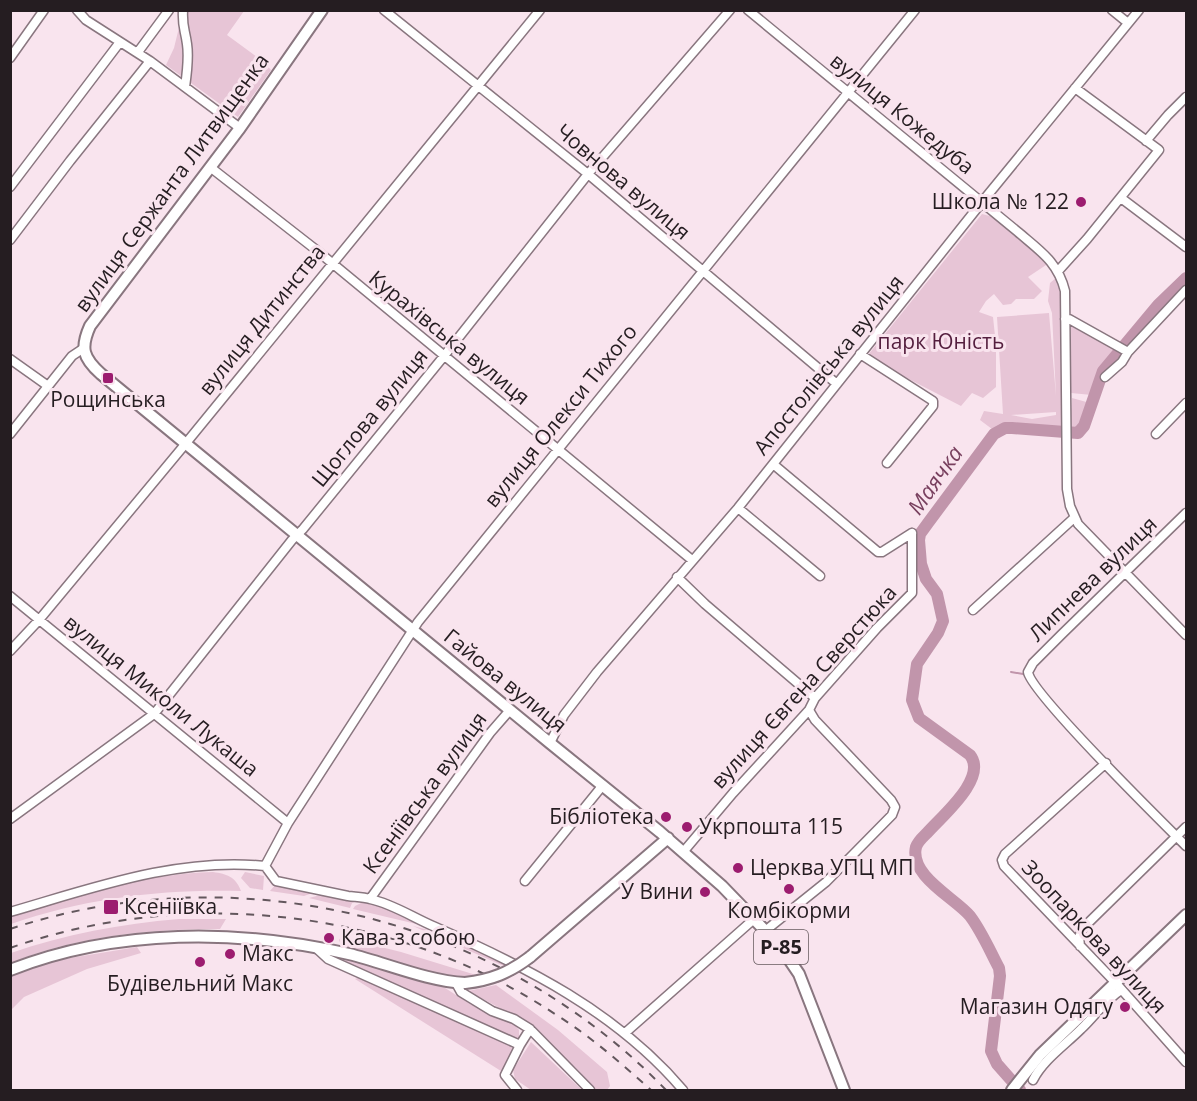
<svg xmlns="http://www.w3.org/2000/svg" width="1197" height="1101" font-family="'Open Sans',sans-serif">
<rect width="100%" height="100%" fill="#f9e4ee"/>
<!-- green -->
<path fill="#e7c5d6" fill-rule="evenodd" d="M183 11H244L227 35 264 62 271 70 238 117 166 65 174 48Z
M982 214 997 218 1049 263 1028 277 1042 291 1034 299H1016L1011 304 1003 305 994 294 986 301 979 312 993 317 996 345V387L983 398 972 393 961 406 899 374 868 355Z
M1057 277 1062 292V428L1000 427 992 429 980 420 984 411 1003 414 997 317 1049 313 1056 396 1052 313 1048 301 1050 283ZM1056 412V415L1032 419 1011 415Z
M1071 326 1115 350 1101 367 1092 395 1071 393Z
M1072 398 1090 403 1077 428H1070Z
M213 872C227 874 236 877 241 891 162 889 86 898 11 924L10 916C75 895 145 874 213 872Z
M245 872 264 876 263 890 250 888 241 878Z
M276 884 318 891 304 896 270 891Z
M324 894 359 900 352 903 350 908 309 898Z
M363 902 392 910 429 927 353 909 355 906Z
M179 919H226L220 929C150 929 76 936 11 963V953C65 934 121 924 179 919Z
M413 926 444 934 511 964 506 967Z
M341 937 401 952 476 975C441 982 376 957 341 945L339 940Z
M137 947 141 953 87 969 24 997 11 1010V976L58 960Z
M332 954 442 986 470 1004 514 1024 519 1030V1038L517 1039 360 969Z
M360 977 509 1045 512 1048 511 1055 501 1071 355 979Z
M496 985 558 1030 607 1072 610 1086 607 1090H595L578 1070 528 1023 468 991Z
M531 1042 582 1090H531L515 1079 513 1070Z"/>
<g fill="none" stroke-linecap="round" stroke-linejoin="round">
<!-- stream -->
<path stroke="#c195ab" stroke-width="2" d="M1011 672 1023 674"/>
<!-- river -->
<path stroke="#c195ab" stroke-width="12" d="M1020 1090 997 1064 991 1051 1000 976 999 968C990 951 982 932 970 916 955 898 909 876 916 847 918 841 923 837 927 833 942 816 988 778 970 755L919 718 912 700 917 664 938 633 943 621 937 594 926 579 921 564 919 540 920 534 928 523 994 434 1005 428H1012L1078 433 1084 426 1103 371 1158 305 1186 278"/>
<!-- minor casing -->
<g stroke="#89767f" stroke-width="11">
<path id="minor" d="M77 10 86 20 150 61 240 128
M183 10C182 27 185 29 187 44 189 57 187 73 185 87
M384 10 588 174 837 384
M748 10 1018 232C1040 251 1058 262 1065 291L1067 489 1070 506 1078 524 1186 635
M1112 10 1128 23
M138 52 169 10
M10 58 44 10
M1146 141 1168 115 1186 97
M210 167 315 249 692 560
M10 187 120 42
M1121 198 1186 247
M10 240 70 161 150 61
M1059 270 1087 239 1159 150 1075 88
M1065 319H1069L1128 352
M860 354 933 401V406L887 463
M10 359 48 386
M1105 377 1122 362 1128 352 1186 290
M10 434 72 356 84 348
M1156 434 1186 403
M773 464 878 552H882L912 533
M738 508 820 576
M1186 513 1062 634 1033 663 1028 672C1030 692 1163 823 1186 846
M677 577 705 604 815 698
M10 596 288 823
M973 610 1074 518
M10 651 39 620 182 448 540 10
M550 743 564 715 597 672 738 508 982 202 1139 10
M1106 763 1005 854 1002 860 1004 866 1114 981 1186 1062
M10 819 154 714 292 540 303 529 444 356 588 174 730 10
M684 851 733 793 809 710 815 698 877 628 912 593V533
M265 866 288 823 418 622 915 10
M265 866 276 881C300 886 324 891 348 896 355 897 363 897 370 899 393 904 412 917 433 926 525 966 617 1012 683 1090
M525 881 603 785
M370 899 490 733 510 710
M10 912C93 888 178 857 265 866
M765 931 826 882 892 815 895 807 891 800 815 720 809 710
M1080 946 1079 937 1083 928 1186 827
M315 947 328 959 520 1045 530 1029
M456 983 461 992 492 1011 514 1019 530 1029 590 1090
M625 1033 754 919
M1033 1080C1043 1060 1065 1045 1081 1029 1095 1016 1105 1000 1121 990
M517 1090 505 1075 520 1045"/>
</g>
<!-- major casing -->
<g stroke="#89767f" stroke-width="14">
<path id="major" d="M322 10 240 128 90 326C80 348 83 358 101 374L550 743 660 832 722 886 780 946 799 974 844 1090
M530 957 668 838
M10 970C117 928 239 929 349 954 386 963 427 981 465 983
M1012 1090 1040 1055 1186 915"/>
</g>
<!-- minor -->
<use href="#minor" stroke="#fff" stroke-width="8"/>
<!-- major -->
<use href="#major" stroke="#fff" stroke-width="10"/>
<!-- rail -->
<path stroke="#63575d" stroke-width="2" stroke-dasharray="8 8" stroke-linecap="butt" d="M10 929C239 853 499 917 666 1090
M10 948C190 885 396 909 555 1014 590 1036 621 1063 651 1090"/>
<!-- major-bridge casing -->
<g stroke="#89767f" stroke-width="14" stroke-linecap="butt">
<path id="major-bridge" d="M465 983C491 980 509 973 530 957"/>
</g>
<!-- major-bridge -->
<use href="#major-bridge" stroke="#fff" stroke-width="10"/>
</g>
<!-- markers -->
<g fill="#9c1c6f" stroke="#f9e4ee" stroke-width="2">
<circle cx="1081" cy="202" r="6"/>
<rect x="102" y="372" width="12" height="12" rx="3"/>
<circle cx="666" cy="817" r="6"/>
<circle cx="687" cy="827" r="6"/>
<circle cx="738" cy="868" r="6"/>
<circle cx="789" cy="889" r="6"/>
<circle cx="705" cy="892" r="6"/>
<rect x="103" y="899" width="16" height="16" rx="3"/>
<circle cx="329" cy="938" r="6"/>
<circle cx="230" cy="954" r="6"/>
<circle cx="200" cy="962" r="6"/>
<circle cx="1125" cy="1007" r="6"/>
</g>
<g text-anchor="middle" stroke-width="6" stroke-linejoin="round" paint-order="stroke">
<!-- shield labels -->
<rect fill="#f9e4ee" stroke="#65595e" stroke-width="1.5" x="754" y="930" width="54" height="34" rx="4.5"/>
<g font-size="20" font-weight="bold" fill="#251d21">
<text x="781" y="954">Р-85</text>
</g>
<!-- street labels -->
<g font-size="21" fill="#251d21" stroke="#f9e4ee">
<text transform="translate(902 114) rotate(39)" y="7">вулиця Кожедуба</text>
<text transform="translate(623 182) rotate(40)" y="7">Човнова вулиця</text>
<text transform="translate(172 183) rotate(-54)" y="7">вулиця Сержанта Литвищенка</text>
<text transform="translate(262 320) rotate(-51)" y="7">вулиця Дитинства</text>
<text transform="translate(449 338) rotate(39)" y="7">Курахівська вулиця</text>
<text transform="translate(829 365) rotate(-51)" y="7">Апостолівська вулиця</text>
<text transform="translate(561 416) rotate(-51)" y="7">вулиця Олекси Тихого</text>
<text transform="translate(370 418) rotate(-51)" y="7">Щоглова вулиця</text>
<text transform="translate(1093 579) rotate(-44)" y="7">Липнева вулиця</text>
<text transform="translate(505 681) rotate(39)" y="7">Гайова вулиця</text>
<text transform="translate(804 687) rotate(-48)" y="7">вулиця Євгена Сверстюка</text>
<text transform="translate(161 696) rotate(39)" y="7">вулиця Миколи Лукаша</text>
<text transform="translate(425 793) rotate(-54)" y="7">Ксеніївська вулиця</text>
<text transform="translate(1094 937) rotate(47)" y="7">Зоопаркова вулиця</text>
</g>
<!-- poi labels -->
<g font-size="21" fill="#251d21" stroke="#f9e4ee" text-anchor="start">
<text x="1069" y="209" text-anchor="end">Школа № 122</text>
<text x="108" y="407" text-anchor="middle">Рощинська</text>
<text x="654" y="824" text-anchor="end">Бібліотека</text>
<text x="699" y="834">Укрпошта 115</text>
<text x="750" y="875">Церква УПЦ МП</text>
<text x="693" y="899" text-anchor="end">У Вини</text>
<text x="124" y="914">Ксеніївка</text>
<text x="789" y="918" text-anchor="middle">Комбікорми</text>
<text x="341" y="945">Кава з собою</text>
<text x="242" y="961">Макс</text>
<text x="200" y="991" text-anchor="middle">Будівельний Макс</text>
<text x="1113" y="1014" text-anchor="end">Магазин Одягу</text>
</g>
<!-- park labels -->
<g font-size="21" fill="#541e3e" stroke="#f9e4ee">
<text x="941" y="349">парк Юність</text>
</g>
<!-- water labels -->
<g font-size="22" font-style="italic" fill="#79405f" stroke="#f9e4ee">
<text transform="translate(935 480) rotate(-55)" y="8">Маячка</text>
</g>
</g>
<!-- border -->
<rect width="1197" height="1101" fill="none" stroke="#251d21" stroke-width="24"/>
</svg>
